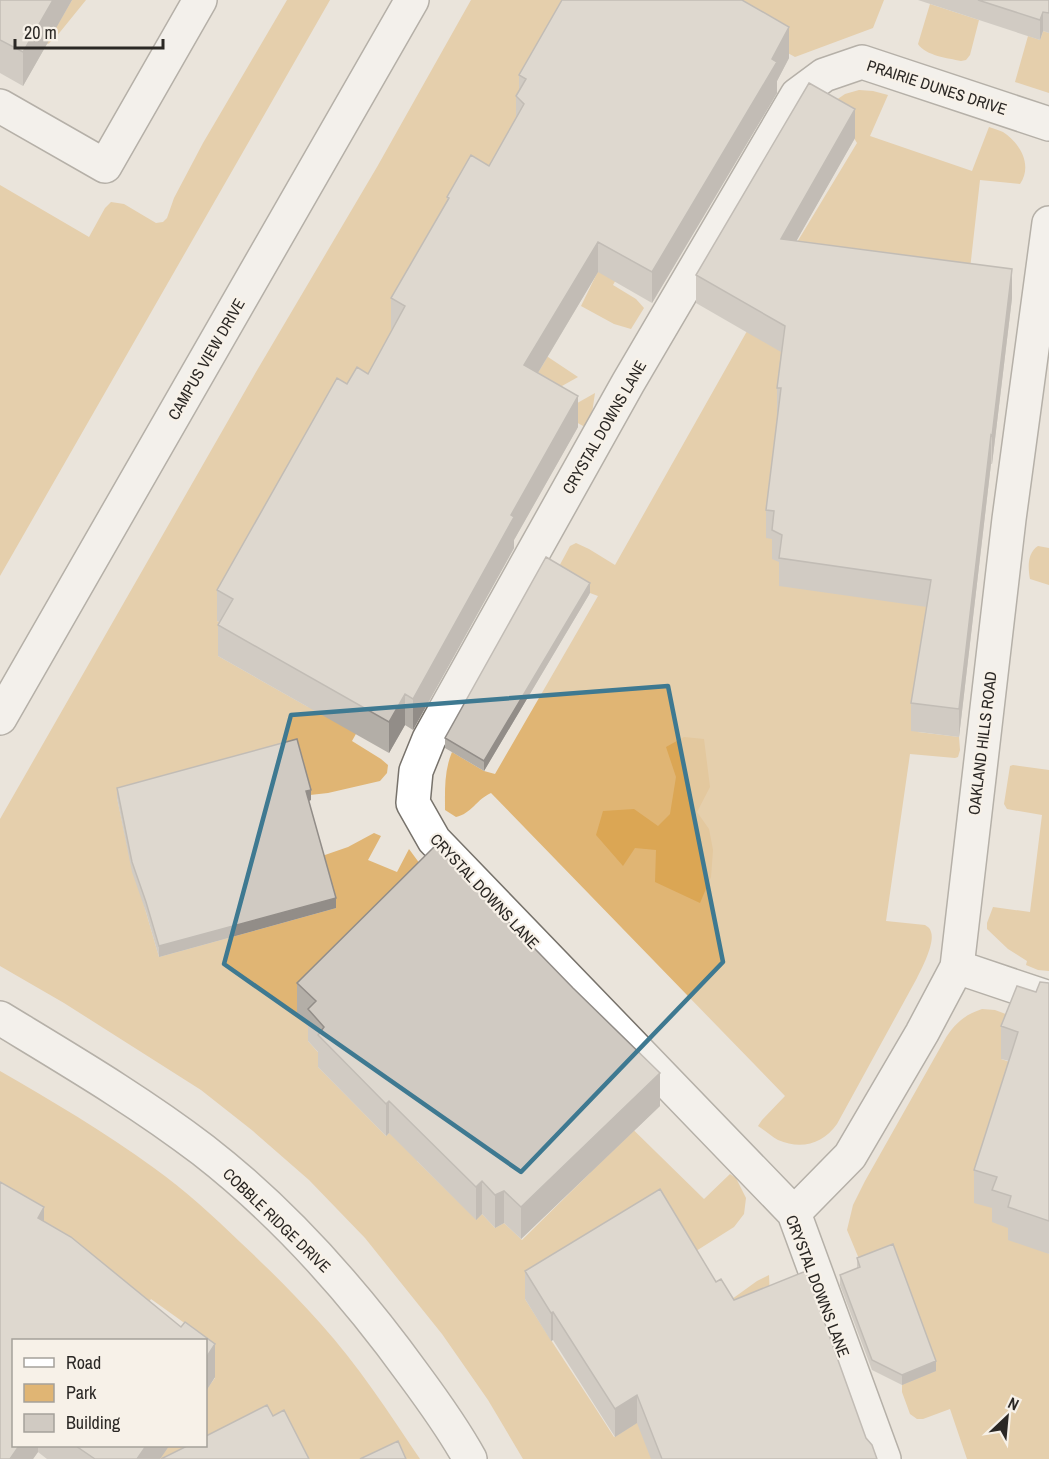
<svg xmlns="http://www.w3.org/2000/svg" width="1049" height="1459" font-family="'Archivo Narrow',sans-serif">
<rect width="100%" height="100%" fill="#eae4db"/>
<!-- green -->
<path fill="#e0b574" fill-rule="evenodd" d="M72 0H86L56 37 48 44 0 16 58 24Z
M287 0H330L0 576V185L89 237 105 208 111 202 124 204 156 223 163 222 167 218 174 198 203 143Z
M471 0H579L586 4 568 37 560 34 519 105 526 110 516 126 524 135 512 155 594 203 607 182 618 189 628 172 639 177 680 104 673 99 697 58 704 62 724 27 748 39 613 285 636 299 644 308 631 329 614 324 581 306 603 261 471 186 444 228 436 224 408 275 413 281 391 329 520 402 545 361V355L578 377 553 391 565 410 595 393 591 420 585 427 545 405 472 534 464 533 396 648 389 644 401 653 352 741 381 759 388 765 387 773 380 781 328 793 310 795 297 749 117 798 128 850 159 957 336 908 322 856 348 847 374 833 381 836 368 860 397 872 409 849 420 864 396 893 469 973 512 1018 518 1013 537 1032 560 1007C573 1013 577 1019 584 1032L560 1058 704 1199 730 1174 736 1178 746 1198 744 1214 734 1227 685 1258 659 1217 525 1299C554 1346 585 1391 614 1437L748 1351 721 1307 757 1281 769 1275 770 1300 792 1299 795 1285H803L810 1290 809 1298 774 1312 793 1367 830 1459H778L775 1449 764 1450 755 1427 669 1459H523L488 1400 442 1334 365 1238 309 1180 253 1131 201 1090 64 1003 0 966V819L256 372 377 167ZM380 384 463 432 451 453 458 461 449 477 456 482 415 553 408 549 388 583 400 590 352 674 342 668 330 690 320 685 308 707 218 656 233 629 217 621 271 525 279 529 302 488 295 483 336 410 347 415 357 398 368 405ZM370 943 393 965 405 953 482 1030 477 1036 511 1070 517 1064 577 1124 569 1133 582 1147 573 1156 590 1173 522 1240 504 1223 495 1228 482 1214 476 1219 417 1161 423 1154 396 1127 386 1136 318 1067 324 1059 308 1041 316 1033 297 1016Z
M739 0H884L873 28 795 57 752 33Z
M930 4 979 20 970 55 966 60 961 61C948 58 926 56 918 44Z
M1043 31 1049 33V93L1015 82 1028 36 1040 40Z
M859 90 873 91 888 95 870 136 972 171 989 127C994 129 999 130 1003 132 1020 143 1033 165 1020 184L980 180 918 732 959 737 960 750 958 757 955 758 910 754 886 921 925 925C928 927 930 928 931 932 935 943 922 968 917 978L837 1124C823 1144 801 1150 778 1140 771 1136 764 1130 758 1126L762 1120 785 1096 491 793C477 799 471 814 456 817L445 810C445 790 444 771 452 752L484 771 495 774 598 596 590 593 556 572 570 546 576 543 589 549 615 565 799 239 857 143 854 138 829 105 845 94Z
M1038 546 1049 548V585L1030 579C1028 568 1027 553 1038 546Z
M1013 765 1049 770V971L1038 970 1026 965 1027 961 1008 949 987 929V923L993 907 1030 912 1042 815 1007 809 1004 804 1010 766Z
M982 1009 995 1010 1011 1016 1001 1059 1049 1075 997 1210 1011 1229 1049 1254V1459H967L950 1409 923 1419H917L910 1414 902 1392V1385L862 1266 847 1230 853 1205 865 1181 944 1041C954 1024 964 1015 982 1009Z
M0 1071C52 1101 105 1132 154 1168 185 1190 213 1216 240 1242 268 1268 295 1295 320 1323 358 1365 389 1413 420 1459H157L166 1446H206V1390L215 1378 206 1371V1340L197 1334V1332L151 1299 137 1320 0 1215Z"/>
<!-- forest -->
<path fill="#dba654" d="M684 737 704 739 710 787 697 812 709 829 713 850 711 877 700 903 655 882 656 850 635 848 623 866 596 835 603 811 634 809 658 826 670 814 676 777 666 747Z"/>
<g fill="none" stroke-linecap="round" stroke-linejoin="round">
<!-- minor casing -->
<g stroke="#77726b" stroke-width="36">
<path id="minor" d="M0 106 105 166 200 0
M0 718 412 0
M957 967 1049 998
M0 1018C69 1060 139 1101 203 1150 284 1213 354 1292 414 1375 434 1402 454 1430 470 1459
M794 1213 850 1156 922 1033 957 967 1009 519 1049 223
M884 1459 794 1213 434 840 413 803 416 771 429 739 628 383 797 95 824 75 862 62 1049 124"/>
</g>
<!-- minor -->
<use href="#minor" stroke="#fff" stroke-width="33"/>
</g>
<!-- wall -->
<path fill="#b3aea7" d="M0 0H72L23 86 0 73Z
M918 0H1049V33L1043 31 1040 40Z
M789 58 777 81V93L652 303 598 272 538 373 578 427 514 540V548L413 730 405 725 389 753 218 656V625L219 622 217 621V590L347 384 368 374 392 330 391 329V298L447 202V197L489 166 516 117V96L519 91V75Z
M855 138 796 241 1012 298 992 464H991L959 737 911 731V703L927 607 779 586V562L772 559V539L766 538V510L778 416H777V388L781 352 696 303V275Z
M590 593 484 771 445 748V738Z
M117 788 311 800 309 801 336 908 159 957 146 912 132 872 117 798Z
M297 983 660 1106 521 1239 504 1223 495 1228 482 1214 476 1220 389 1133 386 1136 318 1067V1052L308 1041V1026L297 1016Z
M1049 983V1254L1008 1240V1228L992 1222V1208L974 1203V1170L1009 1061 1001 1059V1026L1036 992Z
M0 1182 44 1207V1221L71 1237 181 1327 185 1322 215 1344V1377L206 1391V1341H14V1446H169L160 1459H47L38 1452 33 1459H0Z
M857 1258 936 1371 902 1385 872 1370 840 1285V1275L857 1268Z
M525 1271 716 1282 734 1300 866 1438 877 1459H651L637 1423 615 1437 553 1340 551 1341 525 1299Z"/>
<!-- shaded-wall -->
<path fill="#928d88" d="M53 0H72L23 86V52Z
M1043 12V31L1040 40V20Z
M789 27V58L777 81V93L652 303V272Z
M855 109V138L781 268V239Z
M598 242V272L524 396V365Z
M1012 269V298L992 464V436Z
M578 396V427L514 540V548L413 730V699L511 515Z
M991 435V464L959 737V709Z
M590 583V593L484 771V761Z
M405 694V725L389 753V722Z
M311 790V800L306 802V791Z
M336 898V908L159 957V946Z
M660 1073V1106L521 1239V1207Z
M389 1101V1133L386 1136V1104Z
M482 1181V1214L476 1220V1187Z
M504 1191V1223L495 1228V1195Z
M44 1207V1240L38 1218Z
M553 1312V1340L551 1341V1313Z
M215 1344V1377L206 1391V1358Z
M936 1361V1371L902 1385V1375Z
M637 1395V1423L615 1437V1409Z
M19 1446H38V1452L33 1459H10Z
M146 1446H169L160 1459H137Z"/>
<!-- building -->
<path fill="#d0cac2" stroke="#928d88" stroke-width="1.5" d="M0 0H53L23 52 0 40Z
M562 0H742L789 27 772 59 777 62 652 272 598 242 524 365 578 396 511 515 514 517 413 699 405 694 389 722 218 625 233 599 217 590 337 378 347 384 357 367 368 374 405 306 391 298 449 198 447 197 471 155 489 166 524 104 516 96 526 79 519 75Z
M978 0H1049V13L1043 12 1040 20Z
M809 83 855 109 781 239 1012 269 992 436 991 435 959 709 911 703 931 580 779 558 782 535 772 530 774 511 766 510 781 388H777L785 326 696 275Z
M546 557 590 583 484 761 445 738Z
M297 739 311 790 306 791 336 898 159 946 146 902 132 862 117 788Z
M435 846 573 988 660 1073 521 1207 504 1191 495 1195 482 1181 476 1187 389 1101 386 1104 318 1035 324 1027 308 1009 316 1001 297 983Z
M1040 982 1049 983V1221L1008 1207 1011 1196 992 1190 997 1177 974 1170 1018 1032 1001 1026 1017 986 1036 992Z
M0 1182 44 1207 38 1218 71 1237 181 1327 185 1322 215 1344 206 1358V1341H14V1446H19L10 1459H0Z
M660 1189 716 1282 721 1279 734 1300 806 1271 866 1438 872 1445 877 1459H662L637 1395 615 1409 553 1312 551 1313 525 1271Z
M893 1244 936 1361 902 1375 872 1360 840 1275 860 1267 857 1258Z
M267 1405 273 1416 284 1410 309 1459H161L187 1446H206V1436Z
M398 1441 406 1459H360Z
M76 1446H146L137 1459H95Z"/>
<!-- marked area -->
<path d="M0 0H1049V1459H0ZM668 686 723 962 521 1172 224 964 291 715Z" fill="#eae4db" fill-opacity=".55" fill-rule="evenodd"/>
<path fill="none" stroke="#3e7991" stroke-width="4.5" stroke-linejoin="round" d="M668 686 723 962 521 1172 224 964 291 715Z"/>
<g text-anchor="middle" stroke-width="4.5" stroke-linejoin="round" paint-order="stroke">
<!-- street labels -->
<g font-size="16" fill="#2b2825" stroke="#f7f1e8">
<text transform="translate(937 87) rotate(18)" y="6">PRAIRIE DUNES DRIVE</text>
<text transform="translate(206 359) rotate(-60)" y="6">CAMPUS VIEW DRIVE</text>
<text transform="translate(604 427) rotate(-60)" y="6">CRYSTAL DOWNS LANE</text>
<text transform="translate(982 743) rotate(-83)" y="6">OAKLAND HILLS ROAD</text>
<text transform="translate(485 891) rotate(47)" y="6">CRYSTAL DOWNS LANE</text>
<text transform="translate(277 1220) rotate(44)" y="6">COBBLE RIDGE DRIVE</text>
<text transform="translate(818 1286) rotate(69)" y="6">CRYSTAL DOWNS LANE</text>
</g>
</g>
<!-- legend -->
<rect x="12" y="1339" width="195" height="108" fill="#f7f1e8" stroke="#a5a19a" stroke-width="1.5"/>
<rect x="24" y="1358" width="30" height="9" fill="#ffffff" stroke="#a5a19a" stroke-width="1.5"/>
<text x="66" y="1369" font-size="18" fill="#2b2825">Road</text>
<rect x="24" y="1384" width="30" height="18" fill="#e0b574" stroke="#a5a19a" stroke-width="1.5"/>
<text x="66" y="1399" font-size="18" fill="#2b2825">Park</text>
<rect x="24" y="1414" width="30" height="18" fill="#d0cac2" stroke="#a5a19a" stroke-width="1.5"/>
<text x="66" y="1429" font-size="18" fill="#2b2825">Building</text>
<!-- north arrow -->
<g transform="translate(1007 1417) rotate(26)" stroke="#f7f1e8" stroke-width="4.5" paint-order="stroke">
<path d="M0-4.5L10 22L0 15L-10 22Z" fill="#2b2825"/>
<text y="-9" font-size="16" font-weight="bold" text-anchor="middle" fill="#2b2825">N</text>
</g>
<!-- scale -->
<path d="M15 39v9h148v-9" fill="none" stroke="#2b2825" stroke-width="3"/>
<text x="24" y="39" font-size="18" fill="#2b2825" stroke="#f7f1e8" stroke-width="4.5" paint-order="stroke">20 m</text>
</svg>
